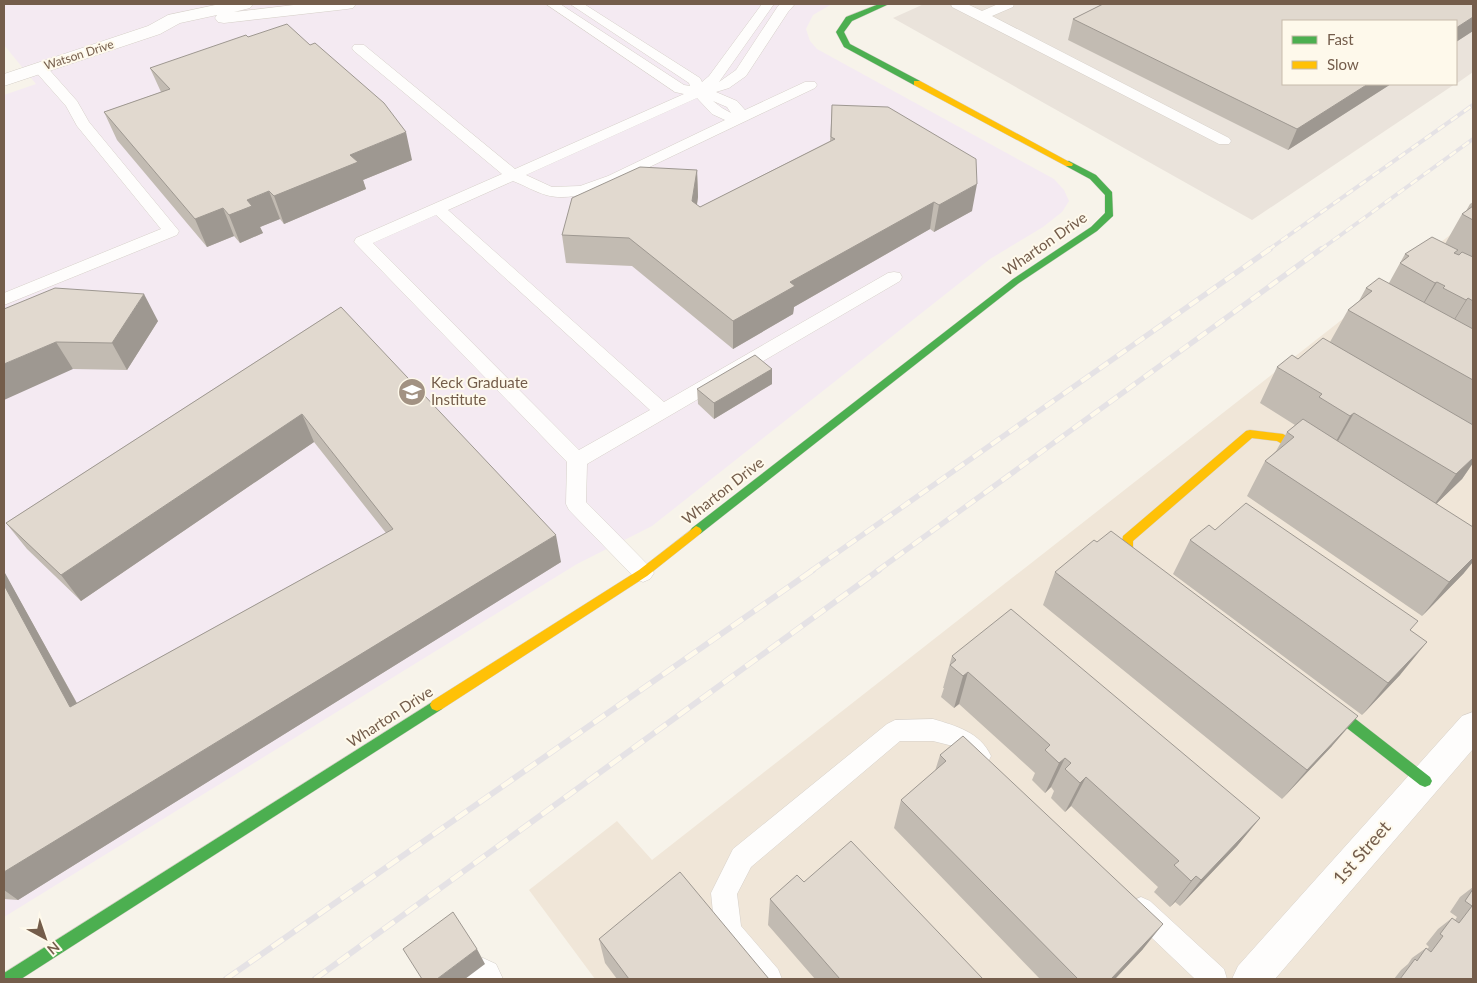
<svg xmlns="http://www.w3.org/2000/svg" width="1477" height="983" font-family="Lato,sans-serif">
<rect width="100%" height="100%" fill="#f7f3ea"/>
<!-- residential -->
<path fill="#f0e6d8" d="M1473 217V979H595L529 890 617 821 652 860Z"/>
<!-- industrial -->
<path fill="#eae3db" d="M924 4H1473V72L1456 84V21H1283V84H1455L1252 220 893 18Z"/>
<!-- education -->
<path fill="#f4eaf2" d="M4 4H832L813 15 806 29 810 41 817 49 1054 179 1064 190 1069 201 1062 212 1043 227 990 259 652 526 577 564 4 917V95L36 84 4 45Z"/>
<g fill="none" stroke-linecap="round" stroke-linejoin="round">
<!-- lane casing -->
<g stroke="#d6d0c9" stroke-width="1">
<path id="lane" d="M546 4H560L684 85 690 86 689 83 570 4H584L700 78 702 82 709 76 762 4H774L719 82 736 70 778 6 781 4H795L788 12 746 76 729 88 716 92 737 101 745 110 805 82H815L817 85 815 88 618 182C596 190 570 202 546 195 535 192 524 185 513 181L448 210 664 402 888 273 894 272 900 273 902 277 900 281 587 464 586 502 650 567 654 573 650 579 643 582 636 579 569 510 566 504 567 462 354 242 356 238 502 174 354 51 352 48 354 45H364L515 169 684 94 675 92ZM697 98 712 114 725 120 608 176 580 186 552 187 526 175ZM713 101 727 107 731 113 722 108ZM436 215 650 410 579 450 373 243Z
M951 4H967L982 11 998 4H1014L1013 7 992 16 1229 138 1231 141 1229 144H1219L952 7Z
M40 64 45 65 77 101 89 122 179 231 177 235 4 305V293L161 229 77 126 66 106 35 71 33 68Z
M933 719C956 726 980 732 991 756L987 764 979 767 971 764 953 746 933 741H900L751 867 737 894 741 926 778 969 782 979H751L719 941 715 932 711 893 733 849 887 724 895 720Z
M1141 897 1150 901 1224 969 1227 979H1195L1132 919 1128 910 1132 901Z"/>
</g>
<!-- street casing -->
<g stroke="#d6d0c9" stroke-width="1">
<path id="street" d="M220 4H253L250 8 234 12 302 4H356L353 8 347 9 224 23 218 22 215 18 217 15 180 23 160 34 4 86V74L148 26 168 15Z
M1473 712V749L1275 979H1232L1238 966 1462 716Z
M483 958 496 964 503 979H465L464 977 470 964Z"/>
</g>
<!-- fast casing -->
<g stroke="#d6d0c8" stroke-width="1">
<path id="fast" d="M879 4H889L852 21 844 32 850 44 920 81V85H914L844 47 836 32 846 17Z
M1069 161 1096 175 1112 192 1113 216 1097 231 1019 283 700 534H692L690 531 692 528 1013 279 1091 227 1105 213V195L1090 179 1066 166V162Z
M1321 694 1326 696 1430 777 1432 781 1430 785 1425 787 1420 785 1316 704 1315 700 1316 696Z
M437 699 442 701 444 705 442 709 21 979H4V973Z"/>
</g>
<!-- slow casing -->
<g stroke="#d6d0c8" stroke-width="1">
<path id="slow" d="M914 81H920L1073 164 1072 166H1066L914 85Z
M1250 430 1283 434 1318 455 1319 458 1314 462 1277 441 1252 438 1133 541V548L1156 567 1158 570 1156 573 1152 575 1148 573 1123 553 1121 550 1123 536 1246 431Z
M696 526 700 528 702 531 700 534 647 576 442 709 437 711 432 709 430 705 432 701 639 570Z"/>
</g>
<!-- lane -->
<use href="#lane" fill="#fefdfc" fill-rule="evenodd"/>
<!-- street -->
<use href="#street" fill="#fefdfc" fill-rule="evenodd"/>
<!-- fast -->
<use href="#fast" fill="#4caf50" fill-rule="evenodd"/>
<!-- slow -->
<use href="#slow" fill="#ffc107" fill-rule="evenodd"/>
<!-- rail-far2 casing -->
<g stroke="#e5e2e5" stroke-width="4">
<path id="rail-far2" d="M1268 250 1473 105
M1320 250 1473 139"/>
</g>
<!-- rail-far1 casing -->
<g stroke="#e5e2e5" stroke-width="5.5">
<path id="rail-far1" d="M811 571 1270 249
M877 571 1321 249"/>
</g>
<!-- rail casing -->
<g stroke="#e5e2e5" stroke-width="6">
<path id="rail" d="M226 979 813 570
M315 979 879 570"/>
</g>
<!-- rail-far2 -->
<use href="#rail-far2" stroke="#fef9eb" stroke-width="2.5" stroke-dasharray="8" stroke-linecap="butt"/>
<!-- rail-far1 -->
<use href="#rail-far1" stroke="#fef9eb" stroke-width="4" stroke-dasharray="11" stroke-linecap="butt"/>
<!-- rail -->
<use href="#rail" stroke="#fef9eb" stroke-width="4.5" stroke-dasharray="14" stroke-linecap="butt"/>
</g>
<!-- wall -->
<path fill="#c2bbb2" d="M1103 4H1473V31L1456 42V21H1283V84H1391L1288 150 1068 40 1073 19Z
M150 68 412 160 363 180 366 189 284 224 280 219 260 227 263 233 240 243 234 236 207 247 117 140 104 112 161 92Z
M832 105 972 211 934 232 930 229 794 307 793 314 733 349 632 266 566 263 562 235 697 170 698 197 697 205 700 207 830 141Z
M1473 202V463L1462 479 1437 503 1464 573 1422 616 1247 496 1265 461 1276 451 1287 432 1295 425 1260 403 1277 367 1298 359 1330 342 1348 310 1359 301 1366 288 1389 283 1405 254 1445 244 1462 214 1466 211 1470 204Z
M341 307 561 562 18 900 4 899V572L77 703 386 533 314 442 81 601 27 549 6 523Z
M4 309 158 321 127 370 73 369Z
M772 369V384L714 419 698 404 697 389Z
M1215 530 1410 631 1400 675 1362 715 1173 574 1190 540Z
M1055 572 1332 746 1282 799 1043 605Z
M952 656 1260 818 1237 846 1180 906 1175 902 1170 907 1154 892 1158 887 1071 806 1065 812 1051 798 1054 791 1051 787 1045 793 1032 780 1035 773 959 704 954 708 941 697 944 688H943Z
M940 755 1143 949 1115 979H1040L894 828 901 800 935 771Z
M804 882 983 979H815L768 925 770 899Z
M1473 887V979H1394L1401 970 1408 964 1412 958 1426 948 1427 949 1429 947 1426 944 1438 929 1452 918 1455 920 1457 917 1450 912 1460 897Z
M599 939 769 979H617L605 963Z"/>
<!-- shaded-wall -->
<path fill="#9e9891" d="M1473 17V31L1456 42V28Z
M1368 84H1391L1288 150 1297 129Z
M406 132 412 160 363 180 366 189 284 224 274 196 350 155Z
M697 170 698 197 693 228 692 201Z
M977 184 972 211 934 232 939 205Z
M269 191 280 219 260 227 263 233 240 243 229 215 247 200Z
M934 202 930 229 794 307 793 314 733 349V321L790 282Z
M223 208 234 236 207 247 195 219Z
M1437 282 1415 318 1414 319 1435 283Z
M144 294 158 321 127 370 112 343Z
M1468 298 1446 334 1444 336 1466 300Z
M56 342 73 369 4 400V364Z
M772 369V384L714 419V403Z
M1354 413 1334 448 1330 452 1350 416Z
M302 414 314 442 81 601 61 575Z
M1473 458V463L1462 479 1431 509 1456 474Z
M556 535 561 562 18 900 4 890V872Z
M1473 558V562L1464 573 1422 616 1449 582Z
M4 572 5 573 92 731 70 707 4 585Z
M1427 642 1400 675 1362 715 1388 683Z
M968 672 959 704 954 708 963 676Z
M1358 716 1332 746 1282 799 1307 770Z
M1065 758 1051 787 1045 793 1059 763Z
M1086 777 1071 806 1065 812 1080 783Z
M1260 818 1237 846 1180 906 1201 880Z
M1196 876 1175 902 1170 907 1191 881Z
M1163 924 1143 949 1115 979H1111Z
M477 949 485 964 465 979H437Z"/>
<!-- building -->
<path fill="#e1d9cf" stroke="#9e9891" d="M1103 4H1473V17L1456 28V21H1283V84H1368L1297 129 1073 19Z
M287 24 310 45 315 43 384 103 406 132 350 155 358 162 274 196 269 191 247 200 252 206 229 215 223 208 195 219 104 112 170 89 150 68 246 35 248 37Z
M832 105 888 107 976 159 977 184 939 205 934 202 790 282 795 286 733 321 629 238 562 235 572 198 640 167 697 170 692 201 700 207 835 139 831 137Z
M1473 206V220L1462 214Z
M1432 237 1458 250 1454 253 1459 255 1462 252 1473 257V301L1468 298 1466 300 1443 288 1445 286 1437 282 1435 283 1400 263 1409 256 1405 254Z
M1379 278 1473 329V380L1348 310 1372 291 1366 288Z
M55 288 144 294 112 343 56 342 4 364V309Z
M341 307 556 535 4 872V585L70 707 393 529 302 414 61 575 6 523Z
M1323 338 1473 425V458L1456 474 1354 413 1350 416 1319 397 1322 394 1277 367 1292 355 1298 359Z
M755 355 772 369 714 403 697 389Z
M1303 419 1473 527V558L1449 582 1265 461 1294 437 1287 432Z
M1246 503 1418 621 1410 630 1427 642 1388 683 1190 540 1209 525 1215 530Z
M1111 531 1358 716 1307 770 1055 572 1094 540 1097 542Z
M1011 609 1260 818 1201 880 1196 876 1191 881 1174 865 1179 861 1086 777 1080 783 1065 769 1071 763 1065 758 1059 763 1045 750 1050 745 968 672 963 676 950 665 956 660 952 656Z
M963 736 1163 924 1111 979H1078L901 800 946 761 940 755Z
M851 841 983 979H840L770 899 797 875 804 882Z
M680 872 769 979H629L599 939Z
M1473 889V979H1400L1415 959 1417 961 1426 948 1431 952 1443 936 1440 934 1452 918 1459 923 1472 906 1465 901Z
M453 912 477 949 437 979H422L403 949Z"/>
<!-- icons -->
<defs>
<g id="university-disc" transform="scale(1.4375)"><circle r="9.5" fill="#a29283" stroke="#fef9eb"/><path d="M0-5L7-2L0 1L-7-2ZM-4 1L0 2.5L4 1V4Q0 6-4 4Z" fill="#fff"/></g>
</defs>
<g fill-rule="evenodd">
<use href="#university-disc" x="412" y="392"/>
</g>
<g text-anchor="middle" stroke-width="4" stroke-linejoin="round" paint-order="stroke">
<!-- far-street labels -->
<g font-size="12" fill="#745d4b" stroke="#fef9eb">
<text transform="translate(79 55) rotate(-18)" y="4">Watson Drive</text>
</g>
<!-- street labels -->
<g font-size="15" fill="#745d4b" stroke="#fef9eb">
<text transform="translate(1045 244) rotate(-35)" y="5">Wharton Drive</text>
<text transform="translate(723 491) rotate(-38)" y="5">Wharton Drive</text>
<text transform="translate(390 717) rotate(-33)" y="5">Wharton Drive</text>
</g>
<!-- poi labels -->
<g font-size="15" fill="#745d4b" stroke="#fef9eb" text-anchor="start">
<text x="431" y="388">Keck Graduate<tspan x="431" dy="17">Institute</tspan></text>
</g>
<!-- near-street labels -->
<g font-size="18" fill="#745d4b" stroke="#fef9eb">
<text transform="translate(1362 853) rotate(-49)" y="6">1st Street</text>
</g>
</g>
<!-- border -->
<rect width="1477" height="983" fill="none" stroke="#745d4b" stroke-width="10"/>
<!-- legend -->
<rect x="1282" y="20" width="175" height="65" fill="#fef9eb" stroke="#c7bbab"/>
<rect x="1292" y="36" width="25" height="8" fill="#4caf50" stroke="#c7bbab"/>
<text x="1327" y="45" font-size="15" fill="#745d4b">Fast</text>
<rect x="1292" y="61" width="25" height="8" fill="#ffc107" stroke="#c7bbab"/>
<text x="1327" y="70" font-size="15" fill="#745d4b">Slow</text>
<!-- north arrow -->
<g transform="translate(45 938) rotate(140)" stroke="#fef9eb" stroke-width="4" paint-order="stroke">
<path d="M0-4L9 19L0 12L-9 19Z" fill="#745d4b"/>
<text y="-8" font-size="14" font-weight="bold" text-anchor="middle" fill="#745d4b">N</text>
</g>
</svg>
